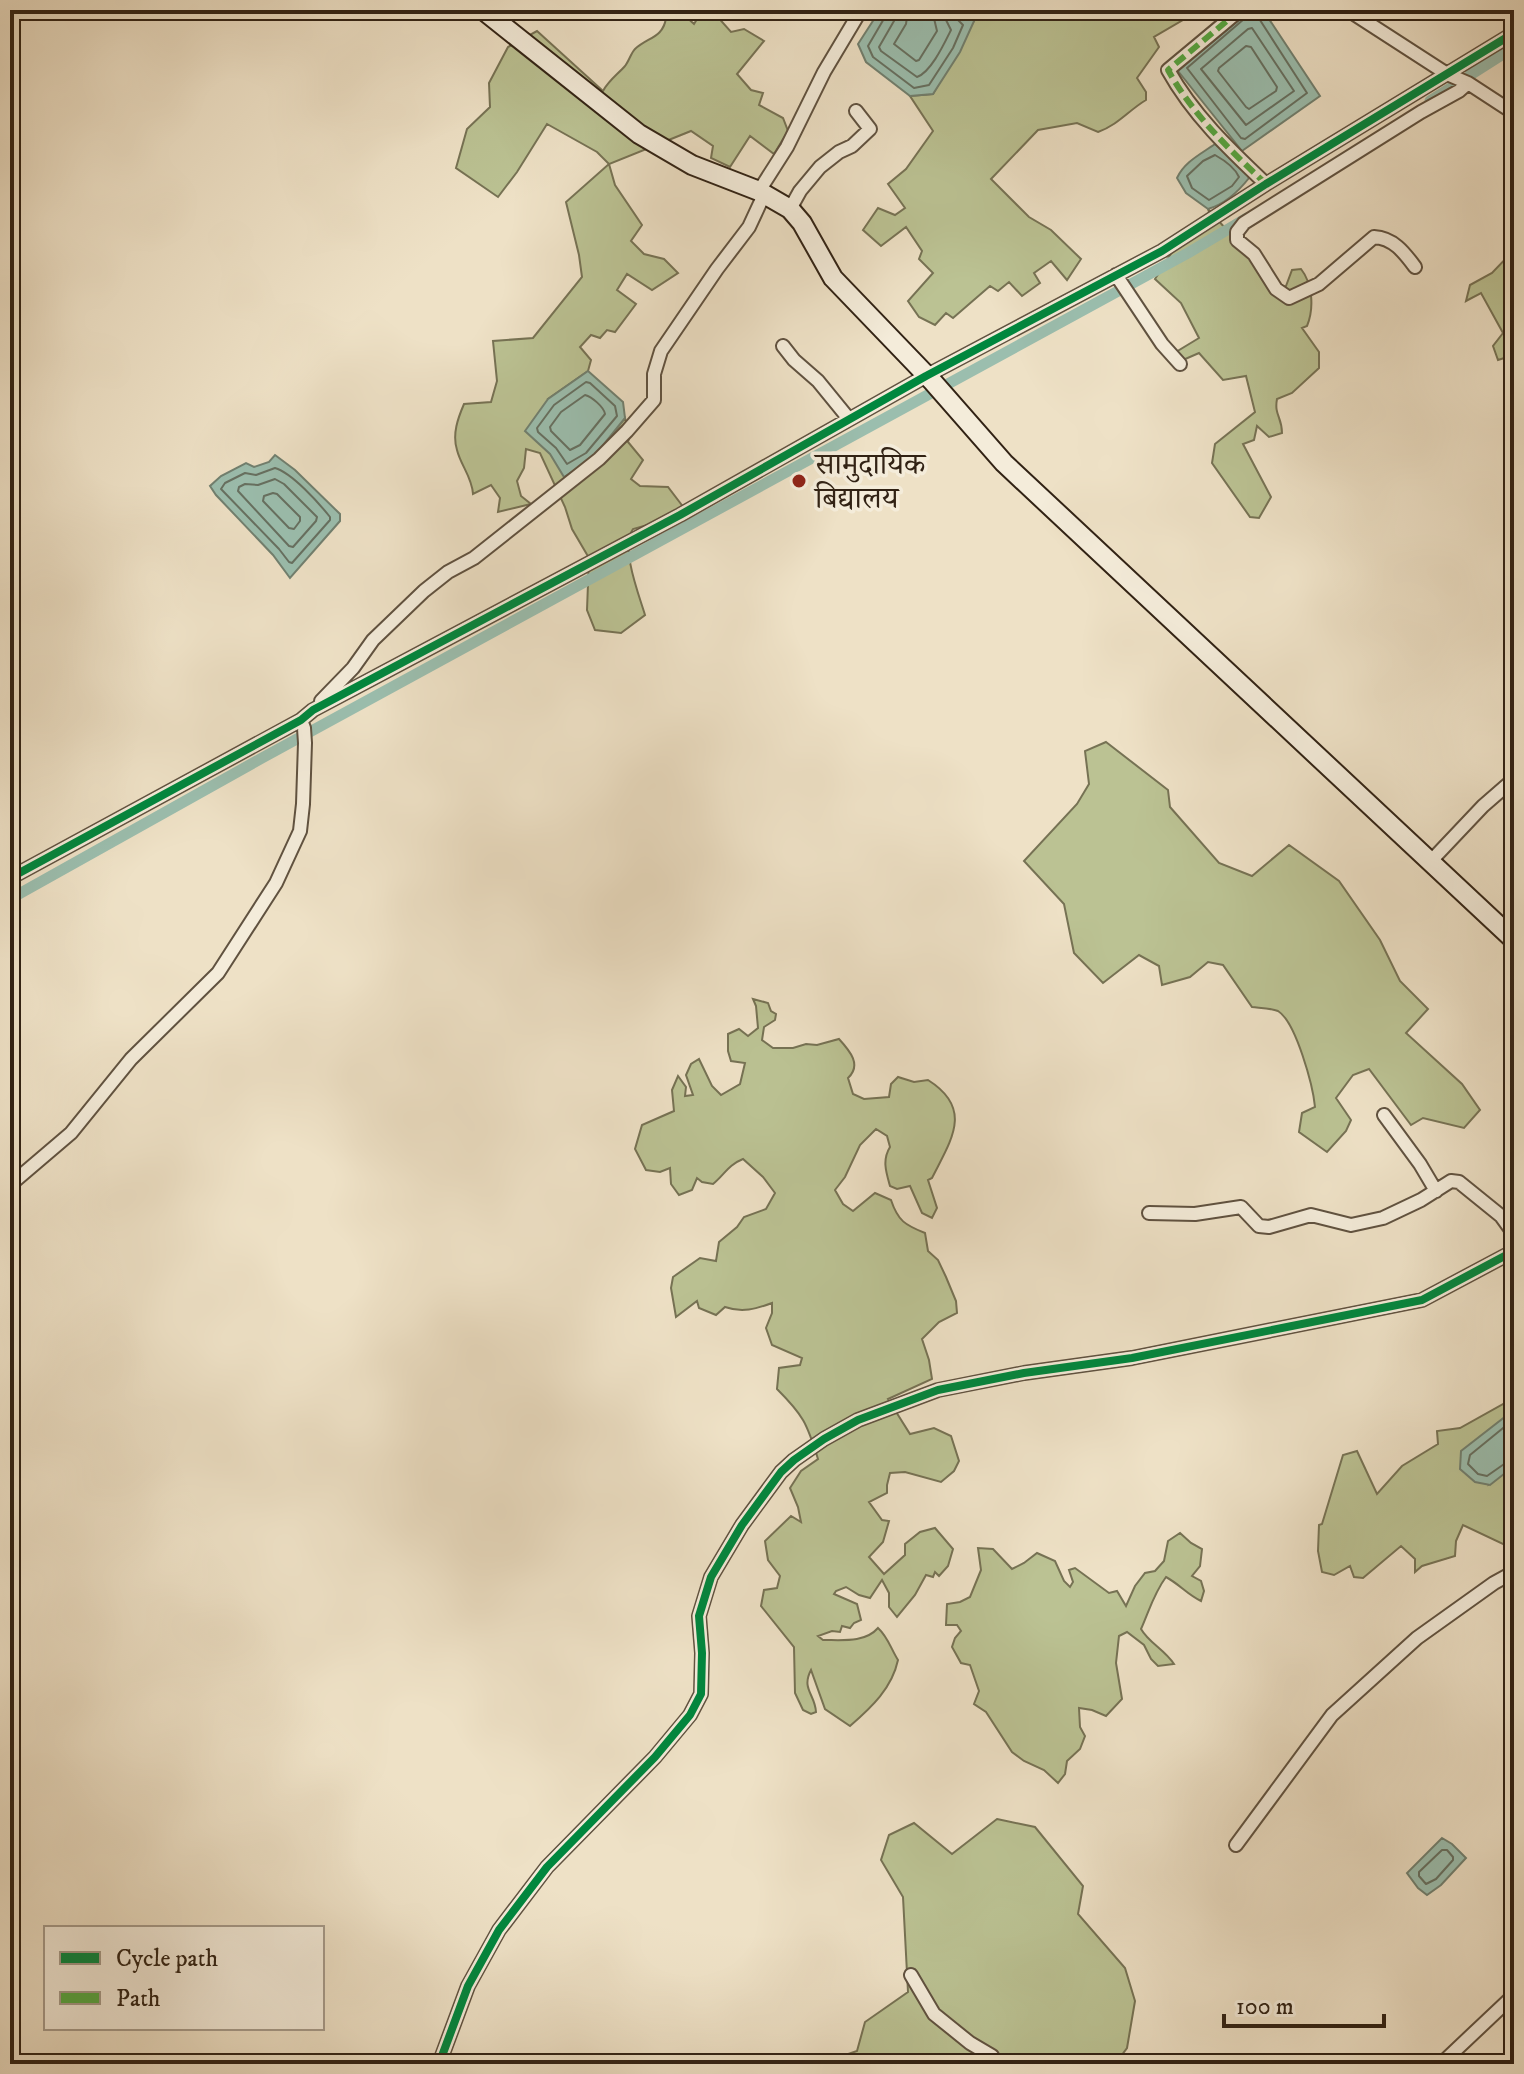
<svg xmlns="http://www.w3.org/2000/svg" width="1524" height="2074" font-family="'IM FELL DW Pica','Noto Serif Devanagari',serif">
<rect width="100%" height="100%" fill="#eee1c6"/>
<filter id="stains"><feTurbulence type="fractalNoise" baseFrequency=".0025" numOctaves="4"/><feColorMatrix values="0 0 0 0 .2 0 0 0 0 .09 0 0 0 0 .02 0 0 0 .5 -.17"/></filter>
<radialGradient id="worn" r=".72"><stop offset=".6" stop-color="#630" stop-opacity="0"/><stop offset="1" stop-color="#630" stop-opacity=".3"/></radialGradient>
<!-- green -->
<path fill="#bbc293" stroke="#767254" stroke-width="2" d="M713 10H718L715 14 731 32 744 29 764 41 737 74 751 90 763 93 759 105 783 118 788 131 774 154 750 136 730 167 711 158 713 146 691 131 609 164 615 185 642 225 631 241 644 254 664 259 678 273 652 290 627 274 617 290 636 304 615 332 607 330 600 338 591 335 580 347 591 360 588 371 548 399 592 459 625 418 630 435 628 442 643 460 631 479 640 486 668 487 684 508 665 520 633 529C620 547 639 595 645 615L621 633 595 630 587 610 589 558 572 529 565 507 540 453 526 449 524 468 517 481 521 496 531 504 498 512 500 498 491 485 473 494C472 477 461 466 457 450 452 434 458 418 464 404L491 402 497 381 493 341 533 338 582 277 579 255 566 202 609 164 597 152 547 124 517 172 498 197 456 168 467 129 490 107 489 83 508 47 537 31 603 91C609 80 618 74 625 66 629 61 631 53 635 49 648 37 663 38 666 18L683 14 694 24 699 16Z
M955 10H1200L1154 37 1159 47 1137 78 1146 92V100C1129 110 1118 125 1098 132L1077 123 1038 130 991 179 1029 217 1051 230 1081 259 1067 280 1051 261 1034 273 1040 283 1022 296 1009 282 998 291 990 286 953 318 946 313 935 325 919 317 908 301 933 273 919 259 922 251 906 227 881 246 863 230 878 208 895 215 905 208 888 184 906 169 933 131 910 96 933 94 975 19Z
M1208 209 1251 257 1270 291 1286 286 1292 270 1301 269C1313 284 1314 309 1307 326L1302 328 1319 352V368L1292 393 1277 399C1274 415 1282 417 1282 433L1269 437 1257 426 1254 440 1243 444 1271 497 1259 518 1250 517 1212 463 1215 444 1255 412 1246 376 1223 380 1199 353 1183 360 1176 352 1199 338 1181 303 1155 279 1172 252 1211 218Z
M1514 250V355L1498 360 1493 346 1503 333 1481 293 1466 301 1470 285 1492 273Z
M1106 742 1168 790 1170 807 1219 863 1252 876 1289 845 1339 881 1380 940 1400 981 1428 1009 1406 1033 1462 1084 1480 1110 1464 1128 1423 1118 1411 1125 1369 1069 1353 1075 1336 1098 1351 1120 1346 1131 1327 1152 1299 1132 1302 1113 1315 1107C1313 1086 1296 1022 1278 1011 1270 1008 1260 1008 1252 1007L1223 965 1208 962 1190 977 1162 985 1159 966 1139 955 1103 983 1074 953 1064 904 1024 861 1077 804 1089 784 1085 751Z
M753 999 768 1003 771 1011 776 1014 775 1020 764 1027 762 1040 773 1048H793L806 1044 817 1045 839 1039C850 1051 862 1065 848 1078L853 1094 864 1099 889 1097 891 1084 898 1077 914 1082 928 1080C974 1109 951 1140 932 1178L928 1180 937 1208 932 1218 922 1213 910 1186 897 1189 890 1186C886 1172 882 1160 890 1147L887 1136 876 1129 860 1145 845 1177 835 1190 843 1204 853 1211 875 1193 891 1200C898 1221 905 1225 925 1233L928 1251 938 1260 946 1277 956 1301 957 1313 939 1322 922 1339 929 1360 932 1379 888 1399 910 1434 934 1428 951 1436 959 1461 954 1471 941 1482 905 1472 890 1473 887 1485V1493L869 1502 882 1520 889 1521 883 1542 869 1557 884 1574 905 1555V1544L920 1532 935 1528 953 1549 948 1566 939 1576 935 1572 933 1577 926 1575 915 1595 897 1617 889 1607V1593L882 1580 870 1598 859 1595 846 1587 836 1591 834 1594 857 1604 861 1620 854 1623 850 1628 842 1626 840 1632 832 1631 818 1636 823 1640C842 1640 865 1643 878 1628 888 1637 891 1649 898 1660 892 1688 872 1707 850 1726L825 1709 811 1670C801 1689 815 1694 816 1712L811 1714 803 1710 795 1693 794 1647 761 1606 764 1590 777 1588 780 1576 768 1560 765 1541 791 1516 801 1522 798 1507 790 1488 801 1471 818 1459C807 1423 803 1415 777 1389L779 1368 800 1365 802 1358 772 1345 766 1328 772 1313V1303C756 1309 742 1313 725 1307L716 1315 699 1308 697 1301 676 1317 671 1288 673 1277 700 1258 716 1261 719 1242 737 1227 744 1217 766 1209 775 1193 763 1177 743 1159C728 1165 725 1174 713 1184L702 1182 697 1178 692 1190 679 1195 671 1184 670 1168 660 1172 646 1170 635 1149 642 1125 674 1111 672 1090 678 1076 686 1087 685 1096 693 1095 686 1075 691 1064 699 1059 712 1086 721 1095 740 1084 745 1063 731 1061 728 1051V1034L739 1029 748 1036 758 1028 756 1006Z
M1514 1398V1415L1506 1416 1489 1484 1514 1466 1513 1542 1505 1545 1463 1525 1456 1541 1455 1556 1422 1566 1415 1572V1559L1401 1546 1363 1578 1354 1577 1350 1566 1334 1575 1322 1572 1318 1551 1319 1525 1322 1524 1343 1455 1357 1451 1377 1494 1402 1466 1438 1444 1437 1431 1460 1428Z
M1180 1533 1191 1543 1202 1549 1200 1566 1192 1576 1201 1581 1204 1591 1201 1601C1188 1595 1179 1584 1166 1577 1154 1593 1149 1611 1141 1629 1149 1643 1164 1649 1174 1664L1158 1666 1151 1659 1144 1645 1127 1632 1119 1636 1116 1663 1122 1699 1106 1716 1092 1710 1079 1708 1080 1727 1085 1736 1080 1749 1067 1761 1065 1774 1058 1783 1044 1770 1024 1761 1012 1752 986 1712 974 1704 979 1691 970 1665 961 1663 952 1647 955 1638 961 1631 957 1625H946L947 1604 960 1602 970 1597 981 1570 978 1548 993 1549 1012 1569 1024 1563 1037 1553 1055 1561 1064 1581 1070 1587 1073 1582 1069 1570 1075 1568 1109 1593 1117 1591 1126 1606 1135 1586 1145 1573 1155 1571 1164 1561 1168 1541Z
M997 1819 1035 1827 1083 1886 1078 1914 1125 1968 1135 2001 1127 2048 1115 2064H819L857 2051 865 2022 908 1992 903 1897 881 1860 889 1835 914 1823 952 1854Z"/>
<!-- water -->
<path fill="#9bbeae" stroke="#718070" stroke-width="2" d="M880 10H955L975 19 960 52 933 94 910 96 866 62 858 44Z
M1243 10H1263L1320 96 1242 151 1174 66Z
M1215 144 1245 170 1249 178C1238 192 1225 204 1208 209L1186 193 1177 178C1184 162 1201 154 1215 144Z
M588 371 623 402 625 418 592 459 564 477 550 454 525 431 548 399Z
M275 455 295 470 340 514V521L290 578 273 555 216 495 210 486 221 476 246 463 254 467 269 462Z
M1514 1415V1466L1490 1485 1475 1482 1460 1469 1461 1451 1506 1416Z
M1442 1838 1452 1844 1466 1858 1441 1885 1427 1895 1418 1888 1407 1873Z"/>
<g fill="none" stroke-linecap="round" stroke-linejoin="round">
<!-- shore -->
<path stroke="#667061" stroke-width="2" d="M886 10 885 17 868 46 873 57 914 88 929 85 953 48 963 25 955 17 954 10
M896 10 894 21 879 47 881 51 917 77C931 72 944 44 951 30L945 18 944 10
M908 10 906 24 894 44 916 61 919 60 937 31 932 10
M1247 14 1244 19 1187 68 1241 138 1245 139 1307 93 1258 17 1257 10
M1252 28 1294 91 1246 125 1201 69 1248 29Z
M1246 46 1251 47 1277 87 1276 91 1249 109 1246 107 1218 71 1219 68Z
M1215 155C1224 160 1235 168 1239 177L1232 186 1209 200 1192 188 1187 176 1203 161Z
M586 382 590 383 615 406 617 416 586 453 567 464 556 448 538 432 537 428 554 405Z
M585 395C592 397 604 407 605 414L580 445 570 450 551 431 550 427 561 412Z
M275 468C292 473 318 502 330 517V520L292 563 289 562 279 549 221 489 225 483 245 473 256 475Z
M275 479 284 484 317 517 316 521 293 547 289 546 238 491 239 487 245 484 258 485Z
M273 493 277 494 300 517V521L294 529 289 528 263 501 264 496Z
M1514 1423 1508 1424 1470 1455 1468 1464 1478 1474 1487 1476 1507 1462 1514 1461
M1442 1850H1447L1453 1857V1860L1436 1879 1426 1884 1419 1876V1872Z"/>
<!-- canal -->
<path stroke="#9bbeae" stroke-width="11" d="M1470 75 1514 47
M1430 101 1460 82
M10 899 262 758 1188 253 1247 218"/>
<!-- street casing -->
<g stroke="#605240" stroke-width="16">
<path id="street" d="M1240 10 1168 70C1193 115 1229 149 1266 184
M1348 10 1447 74 1468 83 1514 113
M790 209 800 191 820 167 839 152 852 146 870 129 856 111
M1415 267C1404 252 1393 238 1374 237L1319 284 1289 298 1276 289 1254 254 1237 240V232L1244 223 1421 112 1459 91 1468 83
M1116 275 1162 344 1180 364
M783 346 794 360 818 381 849 419
M321 701 353 668 373 640 424 591 448 572 474 558 599 459 627 431 654 400V374L661 351 717 269 749 227 762 199 759 191 787 147 824 72 861 10
M1430 862 1483 806 1514 779
M10 878 301 720 313 710 680 515 926 376 1162 251 1266 184 1514 33
M1384 1115 1420 1164 1436 1191
M10 1185 71 1133 131 1059 218 973 276 883 300 831 303 804 305 743 304 728 301 720
M1149 1213 1195 1214 1241 1207 1259 1226 1269 1227 1311 1215 1351 1225 1383 1218 1421 1200 1451 1181 1459 1182 1501 1216 1514 1234
M1236 1845 1332 1715 1417 1638 1494 1583 1514 1572
M911 1975 934 2014 970 2043 992 2056 993 2064
M439 2064 468 1986 499 1930 547 1867 655 1757 690 1715 701 1694 702 1653 699 1616 711 1577 742 1525 781 1472 794 1460 824 1439 858 1420 938 1390 1024 1373 1132 1358 1422 1300 1514 1251
M1441 2064 1514 1995"/>
</g>
<!-- secondary casing -->
<g stroke="#312214" stroke-width="22">
<path id="secondary" d="M483 10 639 134 692 165 759 191 790 209 802 223 833 278 933 382 1004 463 1514 940"/>
</g>
<!-- street -->
<use href="#street" stroke="#f4ecda" stroke-width="12"/>
<!-- secondary -->
<use href="#secondary" stroke="#f4ecda" stroke-width="18"/>
<!-- quiet -->
<path stroke="#54aa42" stroke-width="6" stroke-dasharray="12 6" stroke-linecap="butt" d="M1240 10 1168 70C1193 115 1229 149 1266 184"/>
<!-- cycleway casing -->
<g stroke="#f4ecda" stroke-width="13">
<path id="cycleway" d="M10 878 301 720 313 710 680 515 926 376 1162 251 1266 184 1514 33
M439 2064 468 1986 499 1930 547 1867 655 1757 690 1715 701 1694 702 1653 699 1616 711 1577 742 1525 781 1472 794 1460 824 1439 858 1420 938 1390 1024 1373 1132 1358 1422 1300 1514 1251"/>
</g>
<!-- cycleway -->
<use href="#cycleway" stroke="#00873e" stroke-width="8"/>
</g>
<!-- markers -->
<circle fill="#8f2418" stroke="#f4ecda" stroke-width="3" cx="799" cy="481" r="8"/>
<g text-anchor="middle" stroke-width="7" stroke-linejoin="round" paint-order="stroke">
<!-- poi labels -->
<g font-size="30" fill="#312214" stroke="#f4ecda" text-anchor="start">
<text x="815" y="474">सामुदायिक<tspan x="815" dy="34">बिद्यालय</tspan></text>
</g>
</g>
<!-- margin -->
<rect width="1524" height="2074" fill="none" stroke="#eee1c6" stroke-width="40"/>
<rect x="12" y="12" width="1500" height="2050" fill="none" stroke="#312214" stroke-width="4"/>
<rect x="20" y="20" width="1484" height="2034" fill="none" stroke="#312214" stroke-width="2"/>
<!-- legend -->
<rect x="44" y="1926" width="280" height="104" fill="#f4ecda" stroke="#a69b8b" stroke-width="2"/>
<rect x="60" y="1952" width="40" height="12" fill="#00873e" stroke="#a69b8b" stroke-width="2"/>
<text x="116" y="1966" font-size="24" fill="#312214">Cycle path</text>
<rect x="60" y="1992" width="40" height="12" fill="#54aa42" stroke="#a69b8b" stroke-width="2"/>
<text x="116" y="2006" font-size="24" fill="#312214">Path</text>
<!-- scale -->
<path d="M1224 2014v12h160v-12" fill="none" stroke="#312214" stroke-width="4"/>
<text x="1236" y="2014" font-size="24" fill="#312214" stroke="#f4ecda" stroke-width="6" paint-order="stroke">100 m</text>
<rect width="100%" height="100%" filter="url(#stains)"/>
<rect width="100%" height="100%" fill="url(#worn)"/>
</svg>
